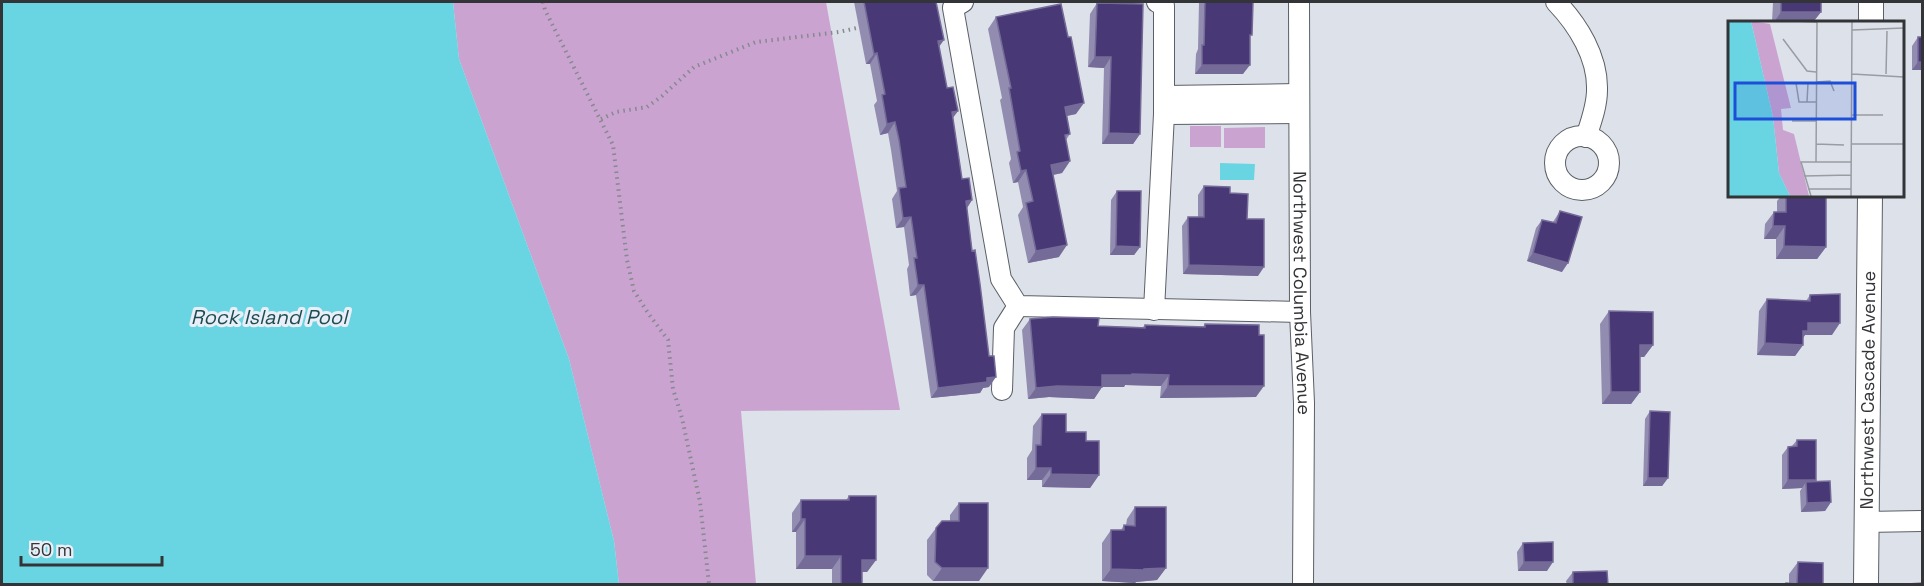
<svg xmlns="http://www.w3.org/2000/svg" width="1924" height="586" font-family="'Space Grotesk',sans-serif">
<rect width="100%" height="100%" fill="#dde2ea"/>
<!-- green -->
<path fill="#caa3d1" d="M453 2H826L900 410 741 411 756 584H619L614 541 569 359 459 59Z
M1190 126H1221V147H1190Z
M1265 127V148H1224V128Z"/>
<!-- water -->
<path fill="#6ad5e2" d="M2 2H453L459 59 569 359 614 541 619 584H2Z
M1220 163 1255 164 1254 180H1220Z"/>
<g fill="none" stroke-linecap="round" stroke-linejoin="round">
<!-- minor casing -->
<g stroke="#5b5f66" stroke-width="22">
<g id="minor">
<path d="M963 2 953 8 1001 279 1018 306 1300 312"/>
<path id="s1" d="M1299 2 1300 312 1304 403 1303 584"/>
<path d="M1556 2C1578 25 1598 57 1597 90 1597 106 1591 122 1586 137"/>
<path d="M1164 96 1298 94"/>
<path d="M1164 114 1299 113"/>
<circle cx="1582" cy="163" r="27"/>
<path d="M1154 310 1164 114V6L1157 2"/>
<path d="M1002 390 1004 328 1018 306"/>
<path d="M1865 522 1922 521"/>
</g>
</g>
<!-- tertiary casing -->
<g stroke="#5b5f66" stroke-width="26">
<g id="tertiary">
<path d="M1871 22V2"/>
<path id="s2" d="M1866 584 1870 195"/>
</g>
</g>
<!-- path -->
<path stroke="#86898e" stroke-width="4" stroke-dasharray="1.5 4.5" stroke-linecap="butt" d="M543 2 545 10 613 145 627 260 634 291 648 313 668 340 673 389 682 418 700 502 709 584
M601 119 616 112 647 107 662 96 694 67 756 42 839 32 861 27"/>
<!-- minor -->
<use href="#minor" stroke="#fff" stroke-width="20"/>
<!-- tertiary -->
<use href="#tertiary" stroke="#fff" stroke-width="24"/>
</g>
<!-- wall -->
<path fill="#928db0" d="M854 2H936L939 47 947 88 958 111 953 118 962 179 972 200 967 208 989 387 983 388 980 393 931 398 916 295 910 296 907 269 909 265 904 227 896 228 892 199 897 191 891 150 888 133 880 135 874 105 877 101 870 64H866Z
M1199 2H1253L1250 38 1243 74H1195L1196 54 1198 49Z
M1773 2H1821V12L1813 22H1772Z
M1097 3 1140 134 1133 144H1102L1104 68 1088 67 1090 14Z
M996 17 1076 114 1067 116 1070 134 1066 140 1070 161 1062 173 1053 175 1059 257 1028 263 1018 215 1023 207 1018 182 1013 183 1009 163 1011 159 1000 100 1002 98 988 29Z
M1918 37 1923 70H1912V46Z
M1204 186 1230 193 1247 219 1258 276 1183 274 1182 226 1188 217H1198V195Z
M1117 191 1140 247 1134 255H1110L1111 200Z
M1782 195H1826V247L1817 259H1776V239H1764L1765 224 1774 212H1777V201Z
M1560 211 1562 272 1527 261 1536 228 1542 220 1553 222Z
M1810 295 1832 335H1805L1803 338V345L1795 356 1757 355 1759 311 1767 299 1806 301Z
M1609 311 1653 345 1644 357H1640V392L1631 404H1602L1600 324Z
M1030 319 1098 326 1143 327 1145 325 1203 327 1205 324 1256 397 1160 398 1161 386 1125 385 1124 387H1102L1094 399 1049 397 1028 399 1022 330Z
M1650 411 1668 478 1662 486H1643L1645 419Z
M1042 414 1066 432 1086 441 1099 475 1090 488 1042 487V480H1027V458L1032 450 1033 426Z
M1797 440 1814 482 1831 502 1825 511 1801 512 1800 491 1802 488 1782 489V455L1788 447 1792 446Z
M849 496 876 560 867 572H862V585H832V569H796V532H792V513L801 500H846Z
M959 503 979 581H933L927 575V540L936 528 950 521V515Z
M1135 507 1166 568 1157 580 1136 582 1135 583 1102 581V543L1111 530H1121L1124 525H1126L1127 519Z
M1523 543 1547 571H1518L1517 552Z
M1798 562 1823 585H1785L1786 583H1789V574Z
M1573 572 1608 585H1567L1566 581Z"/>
<!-- shaded-wall -->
<path fill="#756b98" d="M1781 12H1821L1813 22H1774Z
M944 40 936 51 938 41Z
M877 53 870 64H866L874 54Z
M1095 57H1111L1104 68 1088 67Z
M1918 62H1923V70H1912Z
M1202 65H1250L1243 74H1195Z
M1084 103 1076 114 1056 118 1065 107Z
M958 111 950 121 952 112Z
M895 122 888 133 880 135 887 124Z
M1109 133 1140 134 1133 144H1102Z
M1070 161 1062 173 1042 177 1051 165Z
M1026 170 1018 182 1013 183 1021 171Z
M972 200 965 211 966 201Z
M911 217 904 227 896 228 903 218Z
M1773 226H1785L1776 239H1764Z
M1067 245 1059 257 1028 263 1036 251Z
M1116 246 1140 247 1134 255H1110Z
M1784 246 1826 247 1817 259H1776Z
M1533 253 1568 263 1562 272 1527 261Z
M1189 265 1264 267 1258 276 1183 274Z
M918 285H924L916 295 910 296Z
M1808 323H1840L1832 335H1805L1800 342H1795Z
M1765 343 1803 345 1795 356 1757 355Z
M1640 345H1653L1644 357H1631Z
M1132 374 1169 375 1161 386 1125 385 1124 387H1094L1102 375Z
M996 377 989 387 983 388 980 393 931 398 938 388 987 378Z
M1057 386 1102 387 1094 399 1049 397 1028 399 1036 388Z
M1168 386H1264L1256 397 1160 398Z
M1611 392H1640L1631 404H1602Z
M1036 468H1051L1042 480H1027Z
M1051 474 1099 475 1090 488 1042 487Z
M1648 478H1668L1662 486H1643Z
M1788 480H1816L1810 488 1806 482 1802 488 1782 489Z
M1831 502 1825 511 1801 512 1807 503Z
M801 519H805L796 532H792Z
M805 556H841L832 569H796Z
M862 560H876L867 572H853Z
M1524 562H1553L1547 571H1518Z
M942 568H988L979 581H933Z
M1166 568 1157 580 1136 582 1135 583 1102 581 1111 569H1144Z"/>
<!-- building -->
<path fill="#483875" stroke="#756b98" stroke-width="1.5" d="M864 2H936L944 40 938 41 947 88 953 87 958 111 952 112 962 179 969 178 972 200 966 201 972 251 975 250 980 284 989 356H994L996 377 987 378V382L938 388 924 285H918L914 258H917L911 217 903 218 899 188 906 187 899 140 895 122 887 124 882 95 885 94 877 53 874 54Z
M1205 2H1253L1252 35H1250V65H1202V45H1204Z
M1781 2H1821V12H1781Z
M1097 3 1143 4 1140 134 1109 133 1111 57H1095Z
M1061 4 1068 37H1071L1084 103 1065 107 1070 134 1065 135 1070 161 1051 165 1067 245 1036 251 1026 203 1033 201 1026 170 1021 171 1017 152 1020 151 1009 88H1011L996 17Z
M1918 37H1923V62H1918Z
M1204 186 1230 187V193L1248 194 1247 219H1264V267L1189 265 1188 217H1204Z
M1117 191H1141L1140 247 1116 246Z
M1786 195H1826V247L1784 246 1785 226H1773L1774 212H1786Z
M1560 211 1582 217 1568 263 1533 253 1542 220 1556 223Z
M1840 294V323H1808V331H1803V345L1765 343 1767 299 1810 301V295Z
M1609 311 1653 312V345H1640V392H1611Z
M1053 317 1099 318 1098 326 1145 328V325L1205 327V324L1259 325V335H1264V386H1168L1169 375 1132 374V375H1102V387L1057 386 1036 388 1030 319Z
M1650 411 1670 412 1668 478H1648Z
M1042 414H1066V432H1086V441H1099V475L1051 474V468H1036V445H1041Z
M1797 440H1816V480H1788V447L1797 446Z
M1830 481 1831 502 1807 503 1806 482Z
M849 496H876V560H862V585H841V556H805V519H801V500H849Z
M959 503H988V568H942L935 562 936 528 942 521H959Z
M1135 507H1166V568L1144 569V570L1111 569V530H1124V525L1135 526Z
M1553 542V562H1524L1523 543Z
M1798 562 1823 563V585H1786V583L1797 584Z
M1607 571 1608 585H1573V572Z
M1923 583V585H1908V584Z"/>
<g text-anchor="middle" stroke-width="6" stroke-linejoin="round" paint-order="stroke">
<!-- street labels -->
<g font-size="18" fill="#333437" stroke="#eaeff7">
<text dy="6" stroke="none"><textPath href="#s1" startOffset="291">Northwest Columbia Avenue</textPath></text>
<text dy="6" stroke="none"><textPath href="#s2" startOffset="194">Northwest Cascade Avenue</textPath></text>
</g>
<!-- water labels -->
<g font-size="20" font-style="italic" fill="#1d4d53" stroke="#eaeff7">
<text x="269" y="324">Rock Island Pool</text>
</g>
</g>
<!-- overview -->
<g transform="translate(1728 21)">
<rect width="176" height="176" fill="#dde2ea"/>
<path d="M23 0 42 3 63 87 53 88 55 109 66 113 81 175H62L51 152 45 96Z" fill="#caa3d1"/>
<path d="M0 0H23L45 96 51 152 62 175H0Z" fill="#6ad5e2"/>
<path fill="none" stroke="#999ca2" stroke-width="1.5" d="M66 0 89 1M124 9 176 7M55 18 79 50 88 51M124 53 176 56M158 53 159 10M88 61 102 60 106 70M79 81 80 62H68L71 81H88M123 94H155M64 100H88M88 123 116 124M123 123H176M88 141 89 0M76 155 123 154M80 168H123M83 175 73 141H123M123 175 124 0"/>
<path fill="#1d4ed8" fill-opacity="0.15" stroke="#1d4ed8" stroke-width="3" d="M7 62H127V98H7Z"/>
<rect width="176" height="176" fill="none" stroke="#333437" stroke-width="3"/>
</g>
<!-- border -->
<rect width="1924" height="586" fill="none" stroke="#333437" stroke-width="6"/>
<!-- scale -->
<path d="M21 556v9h141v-9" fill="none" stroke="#333437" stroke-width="3"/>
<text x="30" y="556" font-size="18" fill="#333437" stroke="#eaeff7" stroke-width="4.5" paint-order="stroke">50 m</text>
</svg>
